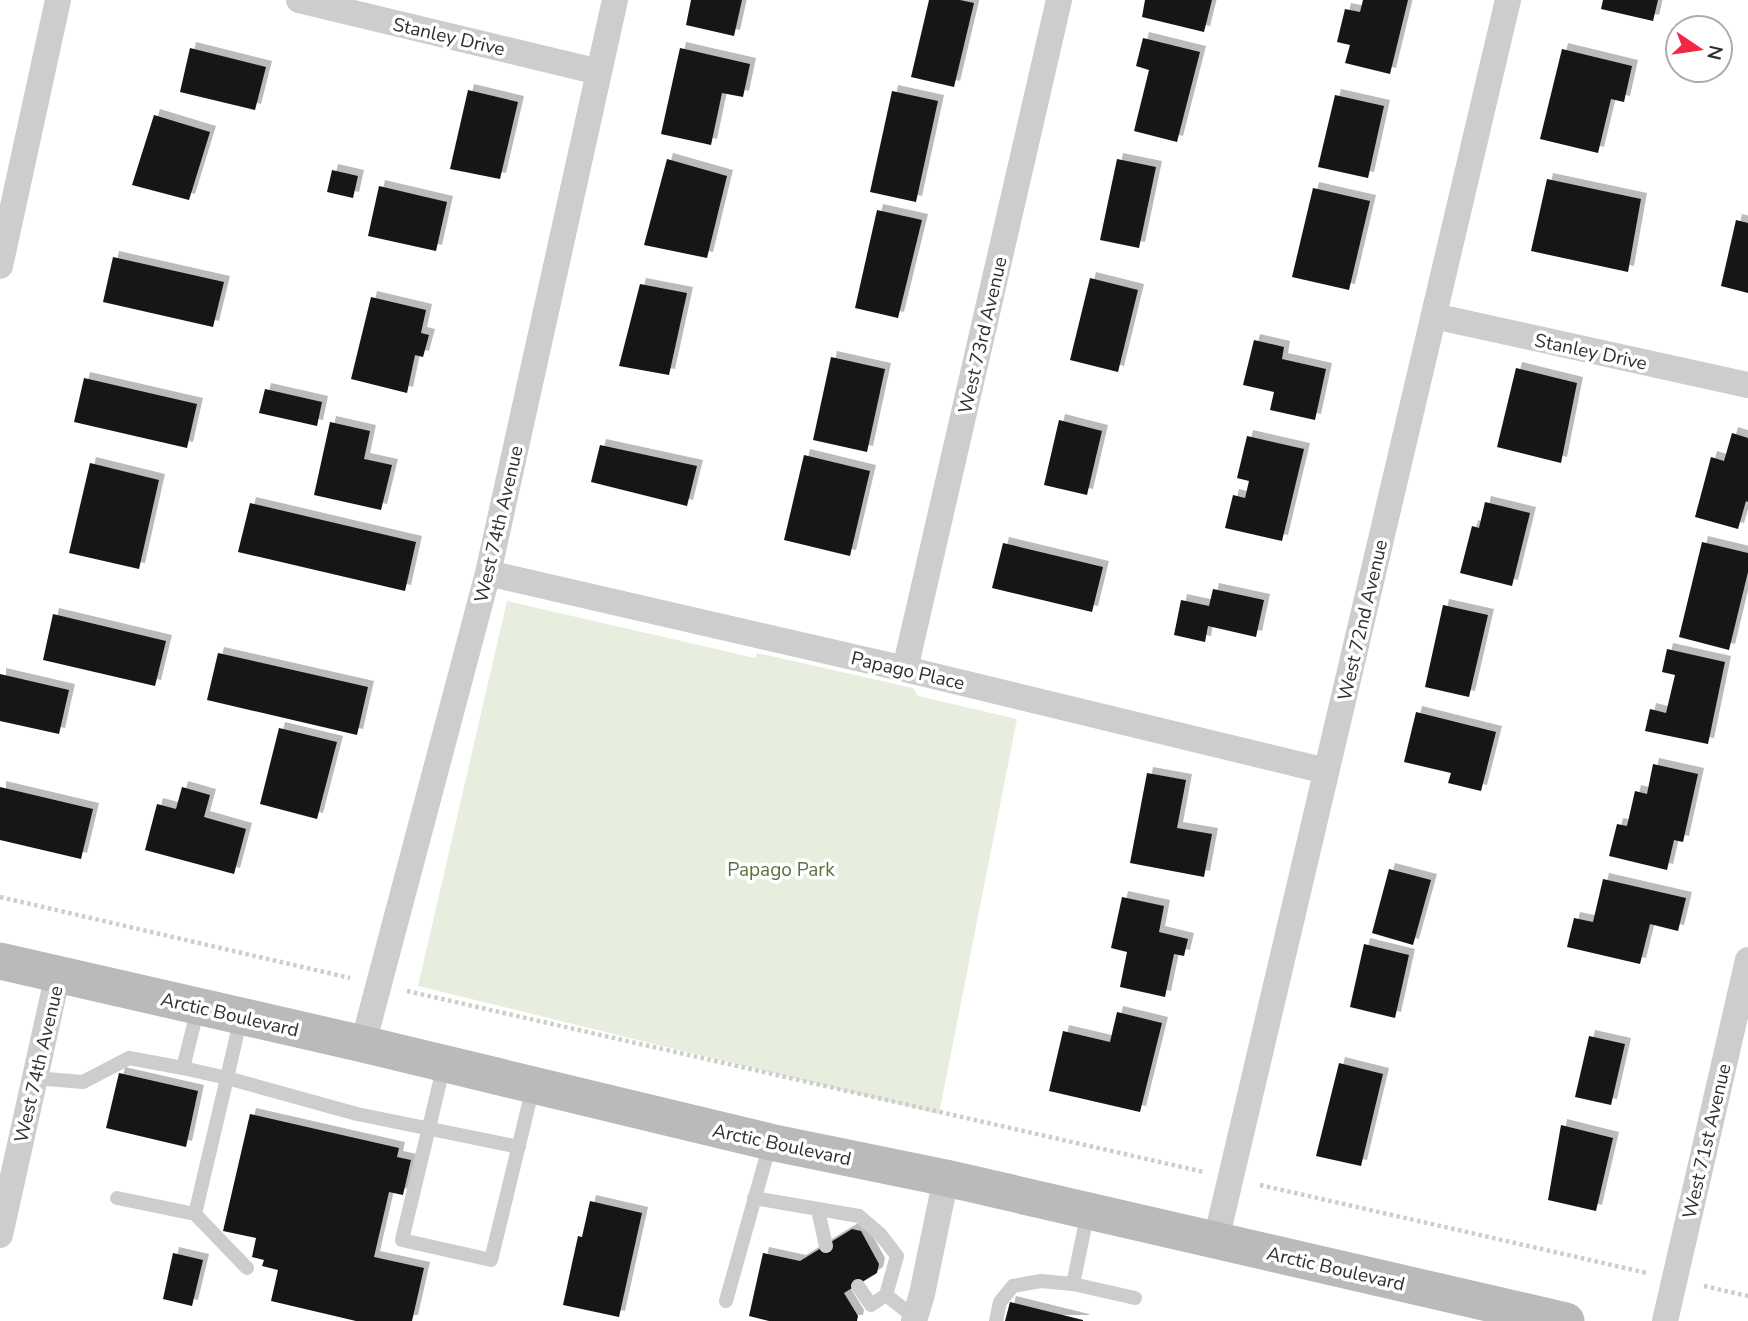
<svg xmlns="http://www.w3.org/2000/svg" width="1748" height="1321" font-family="'Nunito Sans',sans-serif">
<defs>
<filter id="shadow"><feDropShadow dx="6" dy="-6" stdDeviation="0" flood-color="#0004"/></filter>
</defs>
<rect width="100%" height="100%" fill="#fff"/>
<!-- green -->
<path fill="#e8eede" d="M507 601 755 658 757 653 913 688 918 696 1017 719 939 1114 418 986Z"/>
<!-- building -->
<path fill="#171717" filter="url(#shadow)" d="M691 0H742L734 36 686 25Z
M929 0H960L974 3 954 87 911 77Z
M1145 0H1212L1204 32 1142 17Z
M1363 0H1408L1390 74 1345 63 1350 45 1337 42 1345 9 1360 12Z
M1603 0H1658L1653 21 1601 9Z
M1143 38 1200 52 1177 142 1134 131 1149 70 1136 66Z
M190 48 266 67 255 110 180 92Z
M680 48 750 64 743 97 722 93 711 145 661 134Z
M1562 49 1632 66 1624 102 1611 99 1598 153 1540 139Z
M468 90 518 102 500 179 450 169Z
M892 91 938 101 916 202 870 192Z
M1335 95 1384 106 1368 178 1318 167Z
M154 115 210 132 189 200 132 185Z
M667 159 727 176 707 258 644 245Z
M1117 159 1156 167 1139 248 1100 240Z
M332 170 358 176 353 198 327 192Z
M1547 179 1641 199 1628 272 1531 251Z
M379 186 447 202 436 251 368 236Z
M1313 188 1370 201 1349 290 1292 277Z
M877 210 922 220 898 318 855 308Z
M1736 220 1748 223V293L1721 286Z
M113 257 224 282 213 327 103 302Z
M1090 278 1138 290 1118 372 1070 360Z
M640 284 687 293 669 375 619 366Z
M371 297 426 310 421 333 429 335 423 357 415 355 407 393 351 379Z
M1254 340 1284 347 1282 359 1326 369 1315 420 1270 410 1274 392 1243 385Z
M831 357 885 369 867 452 813 440Z
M1516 368 1577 383 1561 463 1497 447Z
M84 378 197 404 187 448 74 422Z
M265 389 322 402 317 426 259 413Z
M1059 420 1102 431 1087 495 1044 485Z
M330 422 370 431 364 459 392 465 381 510 314 495Z
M1732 433 1748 438V502L1746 501 1738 529 1695 517 1711 457 1724 461Z
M1247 436 1304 449 1282 541 1225 528 1233 495 1245 498 1249 481 1237 478Z
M600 445 697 466 687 506 591 482Z
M804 455 870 471 850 556 784 540Z
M90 463 159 480 139 569 69 553Z
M1485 502 1530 513 1512 586 1460 573 1472 526 1479 528Z
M250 503 416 542 405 591 238 552Z
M1702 542 1748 553V572L1729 650 1679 637Z
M1003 543 1103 567 1092 612 992 588Z
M1213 589 1264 600 1256 637 1208 626 1205 642 1174 635 1181 600 1209 606Z
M1443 605 1488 615 1469 697 1425 687Z
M53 614 166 641 155 686 43 660Z
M1667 649 1725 662 1708 744 1645 731 1650 709 1666 713 1675 675 1662 672Z
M218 653 368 687 357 735 207 700Z
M0 674 69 690 59 734 0 721Z
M1416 712 1496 732 1481 791 1448 783 1451 773 1404 762Z
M279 728 337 742 317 819 260 804Z
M1653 764 1698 774 1683 842 1674 840 1667 870 1609 856 1617 824 1627 826 1635 791 1647 794Z
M1147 773 1186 780 1177 828 1212 834 1204 877 1130 863Z
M0 787 93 809 81 859 0 840Z
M182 787 210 795 204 817 246 829 234 874 145 850 157 804 176 809Z
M1389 869 1431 880 1413 945 1372 933Z
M1603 879 1686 898 1678 931 1650 924 1640 964 1567 947 1574 918 1593 922Z
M1122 897 1164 906 1159 932 1188 939 1184 956 1174 954 1165 997 1120 987 1127 952 1111 948Z
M1364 944 1409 955 1395 1018 1350 1007Z
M1117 1012 1162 1023 1140 1112 1049 1091 1063 1031 1110 1042Z
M1589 1036 1625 1044 1611 1105 1575 1097Z
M1339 1063 1383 1074 1361 1166 1316 1156Z
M119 1073 198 1091 186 1147 106 1128Z
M250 1114 399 1148 397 1157 411 1160 403 1195 389 1192 374 1257 424 1268 412 1321H356L271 1301 278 1270 262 1266 264 1260 252 1257 256 1238 223 1231Z
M1561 1125 1613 1138 1596 1211 1548 1200Z
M590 1201 642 1213 619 1317 563 1305 578 1236 582 1237Z
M852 1229 861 1231 879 1264 877 1273 844 1293 858 1316 857 1321H769L749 1316 763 1253 800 1261Z
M173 1253 203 1260 192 1306 163 1299Z
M1010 1302 1083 1320V1321H1005Z"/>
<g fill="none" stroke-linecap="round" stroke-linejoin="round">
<!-- path -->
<path stroke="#cdcdcd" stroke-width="4.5" stroke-dasharray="3.5 3.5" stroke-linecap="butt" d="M0 897 350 978
M407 991 1204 1172
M1260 1185 1647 1273
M1704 1286 1748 1296"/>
<!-- service -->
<path stroke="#cdcdcd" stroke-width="14" d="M241 1017 227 1078 357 1114 519 1147
M444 1065 402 1240 491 1260 533 1087
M35 1078 83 1082 129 1058 183 1068
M117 1198 195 1214 227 1078 183 1068 198 1008
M754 1198 859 1216 880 1234 897 1256 886 1295 871 1305 858 1286
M818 1210 826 1246
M1088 1212 1073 1284 1135 1298
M195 1214 247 1268
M886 1295 914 1317
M726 1301 770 1144
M996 1321 1000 1302 1013 1286 1041 1281 1073 1284"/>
<!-- minor -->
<path stroke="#cdcdcd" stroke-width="26" d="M299 0 599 72
M0 266 58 0
M1434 316 1748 385
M488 573 905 669 1326 771
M905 669 1059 0
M363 1044 488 573 615 0
M0 1235 58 974
M1216 1240 1508 0
M914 1321 922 1294 946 1178
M1665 1321 1748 960"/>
<!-- secondary -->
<path stroke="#bababa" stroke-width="37" d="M0 961 363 1044 770 1142 946 1178 1566 1321"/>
</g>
<g text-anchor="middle" stroke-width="7" stroke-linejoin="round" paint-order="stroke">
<!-- street labels -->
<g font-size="19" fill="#303030" stroke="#fff">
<text transform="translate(449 36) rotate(13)" y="7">Stanley Drive</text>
<text transform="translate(982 335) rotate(-77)" y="7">West 73rd Avenue</text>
<text transform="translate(1591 351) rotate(12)" y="7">Stanley Drive</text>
<text transform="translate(498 524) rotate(-77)" y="7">West 74th Avenue</text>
<text transform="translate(1362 620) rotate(-77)" y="7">West 72nd Avenue</text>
<text transform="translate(908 670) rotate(13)" y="7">Papago Place</text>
<text transform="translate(230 1014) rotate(13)" y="7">Arctic Boulevard</text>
<text transform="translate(38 1064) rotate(-77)" y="7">West 74th Avenue</text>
<text transform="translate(1706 1141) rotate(-77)" y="7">West 71st Avenue</text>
<text transform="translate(782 1144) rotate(12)" y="7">Arctic Boulevard</text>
<text transform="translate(1336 1268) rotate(13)" y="7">Arctic Boulevard</text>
</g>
<!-- park labels -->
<g font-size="19" fill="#577139" stroke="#fff">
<text x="781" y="876">Papago Park</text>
</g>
</g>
<!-- north arrow -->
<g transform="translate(1699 49) rotate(103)"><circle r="33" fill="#ffffff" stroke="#acacac" stroke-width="2"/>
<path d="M0-5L12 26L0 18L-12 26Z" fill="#f42645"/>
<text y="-10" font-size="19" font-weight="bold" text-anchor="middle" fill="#303030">N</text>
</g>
</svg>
